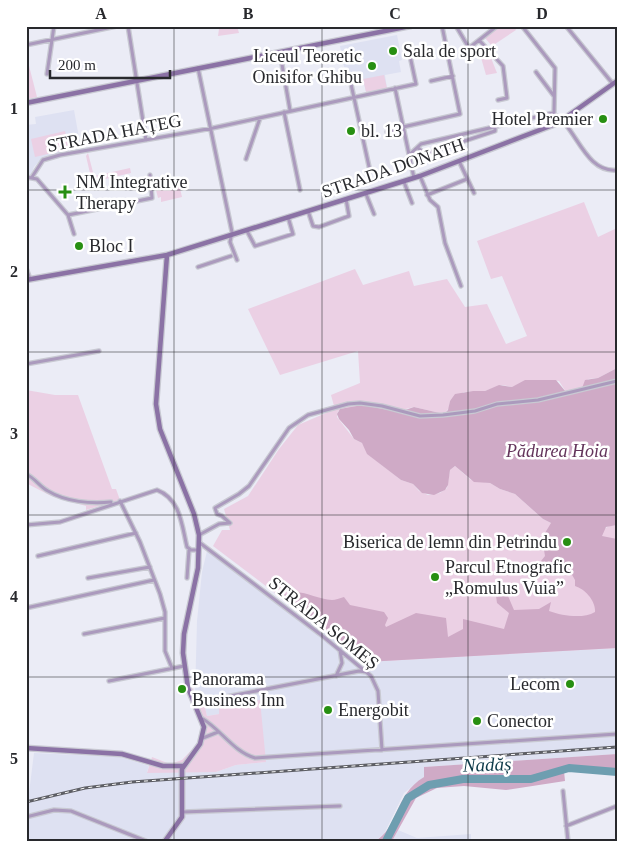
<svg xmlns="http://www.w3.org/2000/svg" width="643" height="867" font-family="Georgia,serif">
<rect width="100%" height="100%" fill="#ebecf6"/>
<!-- built -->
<path fill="#dee1f2" d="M397 35 402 60 399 61 401 72 385 75 387 88 366 92 363 79 347 82 340 46Z
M74 110 81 149 42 158 34 167 31 175 26 176V125L36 124 35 117Z
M207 551 366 662 617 648V754L424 767V777L404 793 384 834 375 841H26V794L29 793 34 753 120 757 149 766 147 772H216L236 765 266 762 219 707V714L207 716 202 694 195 695 197 621 202 572Z
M398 830 417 838 471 834V841H392Z"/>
<!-- green -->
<path fill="#ebd0e4" d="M237 26 239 33 218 36 219 29Z
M501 26H514L516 30 492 46 485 38Z
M489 53 497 73 486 75 480 54Z
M26 54 37 97 27 99 26 97Z
M384 75 387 88 366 92 363 79Z
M65 131 69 149 35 157 31 139Z
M88 153 94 176 130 168 131 173 92 182 86 156Z
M178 180 182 197 161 202V197L158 198 155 186Z
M584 202 598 237 617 228V368L598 378 588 379C582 388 579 395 566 392L559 381 550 380 531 382 512 387 502 385 485 391 464 392 450 401 449 408 444 414 414 407 393 412 359 406 338 411 337 417 354 439 362 443 369 455 401 480 413 484 419 491 428 495 440 493 447 488 450 470 455 466 471 480 490 483 500 489 515 494 543 519 551 523 604 529 609 526 617 525V648L366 662 213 546 222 530H230L224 509 248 496 279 449 298 425 326 413 334 406 331 395 360 383 358 351 280 375 248 309 355 269 363 285 409 271 414 286 447 279 465 307 487 304 506 344 527 336 502 276 491 279 477 241Z
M26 390 55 395H78L112 489H116L120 500 86 510V506L51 496 26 483Z
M193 688 195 695 202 694 207 716 219 714V707L260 700 266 762 236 765 216 772 147 773 152 757 170 764 182 760 199 742 202 727 186 691Z"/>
<!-- forest -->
<path fill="#cfaac6" d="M617 368V525L606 527 602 536 617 539V648L366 662 281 597C297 585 314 599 332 600 335 600 340 598 344 597L350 605 384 612 388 618 385 625 386 627 416 613 446 618 448 637 463 629V619L504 629 509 613 497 603 496 596 504 594 508 596 514 610 539 609 551 602 549 611C563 616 583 619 595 612 596 601 585 589 575 586V580L571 573 543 566 541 561 545 556 542 538 551 523 543 519 515 494 500 489 490 483 474 482 455 466 450 470 448 485 445 490 434 495 422 493 413 484 401 480 367 454 362 443 354 439 349 430 339 419 337 414 340 409 362 405 399 412 414 407 444 414 448 410 450 401 455 394 473 391H485L499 385 512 387 525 380H556L566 392 581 391 585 380 598 378Z
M617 754V775L580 771H564L565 781 506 790 464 786 437 788 416 798 392 841H375C398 829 394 795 424 777V767Z"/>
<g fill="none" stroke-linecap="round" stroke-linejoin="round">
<!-- river -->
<path stroke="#6e9eb0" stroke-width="8" d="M386 841 408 798 429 785 463 779H531L569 768 617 772"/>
<!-- street casing -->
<g stroke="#c8c9d2" stroke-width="5.5">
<path id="street" d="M128 26 146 140
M456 26 469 48 497 26
M522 26 555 68 554 114C558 118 563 120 566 125 580 142 591 173 617 170
M566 26 613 84
M479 40 503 66 507 98 498 100
M26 45 117 26
M280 53 290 110
M198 68 232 232 230 242 237 260
M536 72 554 96
M47 74 54 26
M431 81 453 76
M351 84 370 171
M395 88 414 178
M284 112 300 190
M403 127 460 114 442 26
M387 132 404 130
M418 148 425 154 495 131V126
M409 155 421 144 553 113
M246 159 260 118
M459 161 474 193
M420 176 430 200 438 207 445 243 461 286
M26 177 37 179 68 215 74 234
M32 177 43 160 60 155 213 128 416 84 410 56
M404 182 412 203
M366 194 374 214
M427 195 467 179
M308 211 313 226 319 227 349 216 346 199
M68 215 152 198 150 175
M247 231 255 246 293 234 288 217
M198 267 231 256
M26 268 30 279
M26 364 99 351
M26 474C35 478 40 487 48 491 66 502 91 504 111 502
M120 501 140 542 160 594 165 612V651L172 668
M230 523 222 516 217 514 215 508 239 494 249 486 289 428 308 415 348 404 360 403 382 406 420 416 443 415 475 411 497 404 538 400 617 381
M26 525 60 522 157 490C181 499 182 527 187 547L191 550H199
M199 535 219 524 229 523
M200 543 320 634 371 676 378 691 382 750
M38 556 136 533
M88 578 150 567
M187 578 189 550
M26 608 154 580
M84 634 165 618
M336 676 342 663 340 650
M109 681 184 666
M194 703 359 671 366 672
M203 719C221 730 234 752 255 758L617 734
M203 738 218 732
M563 791 568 841
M183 812 340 806
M26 817 54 810 71 811 146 841
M566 826 617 806"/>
</g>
<!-- secondary casing -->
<g stroke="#c8c9d2" stroke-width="7">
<path id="secondary" d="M26 103 410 26
M26 280 167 255 420 176 558 123 617 81
M26 748 122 754 163 766H183
M165 841 182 817V769L200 744 204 727 188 688 183 653 184 634 198 568 199 535 194 514 160 429 156 404 167 255"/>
</g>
<!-- street -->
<use href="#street" stroke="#ab9abd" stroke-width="3"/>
<!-- secondary -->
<use href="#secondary" stroke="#8b72a5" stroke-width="4.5"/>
<!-- rail casing -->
<g stroke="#5d5e64" stroke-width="3">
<path id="rail" d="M26 802 85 788 132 782 617 747"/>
</g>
<!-- rail -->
<use href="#rail" stroke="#fff" stroke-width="1" stroke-dasharray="4" stroke-linecap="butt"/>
</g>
<!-- grid -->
<path fill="none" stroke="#28292d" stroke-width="1" stroke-opacity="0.55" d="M174 26V841M322 26V841M468 26V841M26 190H617M26 352H617M26 515H617M26 677H617"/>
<!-- markers -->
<g fill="#278f12" stroke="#fff" stroke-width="2">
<circle cx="393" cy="51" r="5"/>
<circle cx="372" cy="66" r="5"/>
<circle cx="603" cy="119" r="5"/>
<circle cx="351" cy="131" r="5"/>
<path d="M62.5 184.5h5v5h5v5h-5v5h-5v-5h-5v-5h5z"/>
<circle cx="79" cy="246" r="5"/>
<circle cx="567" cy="542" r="5"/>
<circle cx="435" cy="577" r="5"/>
<circle cx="570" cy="684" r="5"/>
<circle cx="182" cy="689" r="5"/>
<circle cx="328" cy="710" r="5"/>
<circle cx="477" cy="721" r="5"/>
</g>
<g text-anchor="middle" stroke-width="5" stroke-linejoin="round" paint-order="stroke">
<!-- poi labels -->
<g font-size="18" fill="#28292d" stroke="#fff" text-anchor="start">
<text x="403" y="57">Sala de sport</text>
<text x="362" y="62" text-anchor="end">Liceul Teoretic<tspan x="362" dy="21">Onisifor Ghibu</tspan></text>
<text x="593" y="125" text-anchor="end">Hotel Premier</text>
<text x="361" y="137">bl. 13</text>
<text x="76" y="188">NM Integrative<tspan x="76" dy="21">Therapy</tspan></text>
<text x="89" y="252">Bloc I</text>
<text x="557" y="548" text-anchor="end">Biserica de lemn din Petrindu</text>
<text x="445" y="573">Parcul Etnografic<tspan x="445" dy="21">„Romulus Vuia”</tspan></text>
<text x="192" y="685">Panorama<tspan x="192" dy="21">Business Inn</tspan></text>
<text x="560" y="690" text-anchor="end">Lecom</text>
<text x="338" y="716">Energobit</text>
<text x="487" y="727">Conector</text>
</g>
<!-- street labels -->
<g font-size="18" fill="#28292d" stroke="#fff">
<text transform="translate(114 133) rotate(-11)" y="6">STRADA HAȚEG</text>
<text transform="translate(393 168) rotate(-19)" y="6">STRADA DONATH</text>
<text transform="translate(324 623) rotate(39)" y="6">STRADA SOMEȘ</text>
</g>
<!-- park labels -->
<g font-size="18" font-style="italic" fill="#63345b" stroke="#fff">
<text x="557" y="457">Pădurea Hoia</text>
</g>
<!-- water labels -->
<g font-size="19" font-style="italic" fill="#0e3a49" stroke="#fff">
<text transform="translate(487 764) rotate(-2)" y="7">Nadăș</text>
</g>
</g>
<!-- border -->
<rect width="643" height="867" fill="none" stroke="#ffffff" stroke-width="55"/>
<!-- scale -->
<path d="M50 70v8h120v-8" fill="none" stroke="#28292d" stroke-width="2.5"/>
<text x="58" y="70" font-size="15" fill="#28292d" stroke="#ffffff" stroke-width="4" paint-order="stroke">200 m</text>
<rect x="28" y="28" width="588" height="812" fill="none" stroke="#28292d" stroke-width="2"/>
<g font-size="16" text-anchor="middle" font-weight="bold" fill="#28292d">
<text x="101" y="19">A</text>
<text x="248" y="19">B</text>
<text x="395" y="19">C</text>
<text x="542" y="19">D</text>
<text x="14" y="114">1</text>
<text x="14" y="277">2</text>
<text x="14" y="439">3</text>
<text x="14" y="602">4</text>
<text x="14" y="764">5</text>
</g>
</svg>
